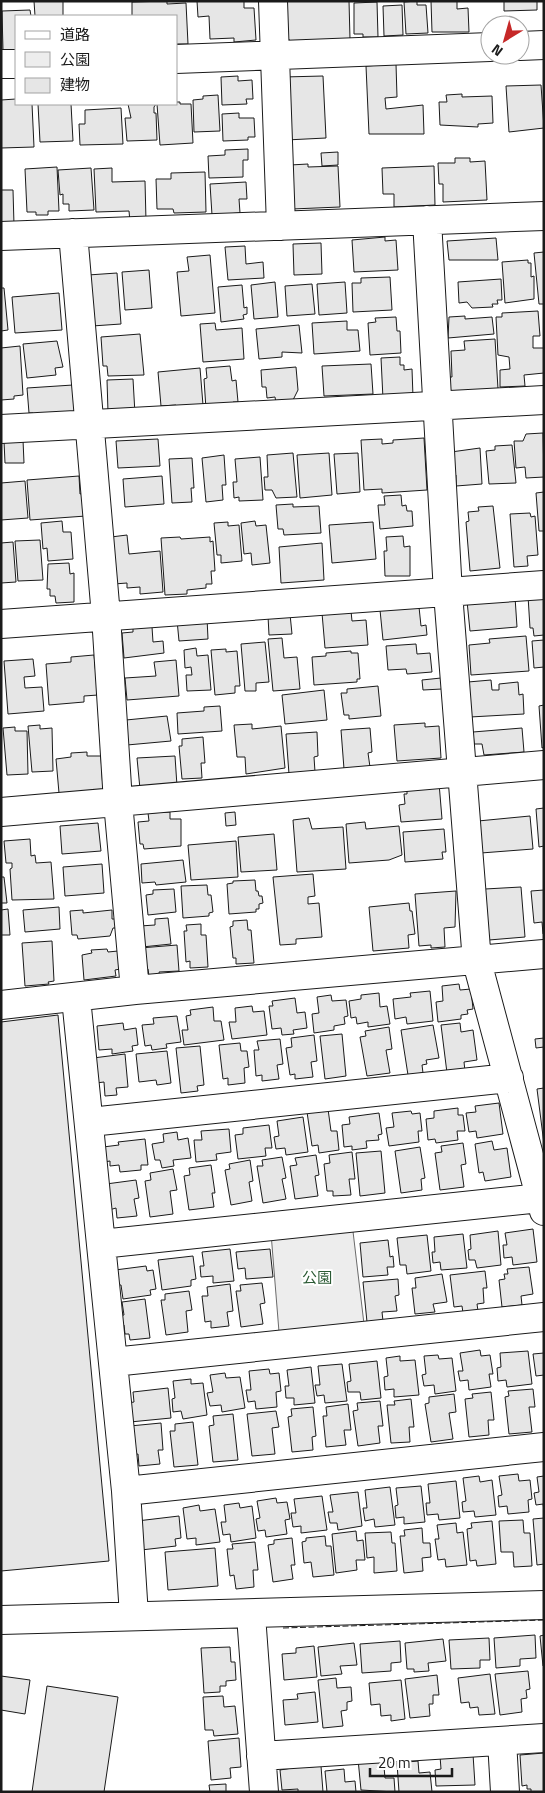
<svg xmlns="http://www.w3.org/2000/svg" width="545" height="1793" font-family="'Titillium Web','Noto Sans JP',sans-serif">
<rect width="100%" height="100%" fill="#fff"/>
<!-- green -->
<path fill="#ededed" stroke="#6a6a6a" d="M352 1223 364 1324 279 1332 271 1233Z"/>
<!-- building -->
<path fill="#e6e6e6" stroke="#1a1a1a" d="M34 1H63V16H35Z
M167 1V4L186 3 188 44H176V16H132V2Z
M197 1H244V8H254L256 40 234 42V38L210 39 209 16 198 17Z
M283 1H349L350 39 291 41 288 39 287 13Z
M417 1V5H426L428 33 406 34 404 2Z
M431 1H457V9L468 8 469 32H432Z
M504 1H537V10L504 11Z
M377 2 378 37H363V34H354V3Z
M402 5 403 35 384 36 383 6Z
M30 10 31 16H16V50L3 51 2 11Z
M396 64 397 97 385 98 386 109 423 105 424 134H369L366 66Z
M238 76V81L252 80 253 99H246L247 104 222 105 221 77Z
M323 76 326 138 286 140 283 77Z
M541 85 544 128 509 132 506 86Z
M462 94V97L492 96 493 123 478 124V127L440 125 439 102H447L446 95Z
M218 95 220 131 194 132 193 100 203 99V96Z
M16 99V104H32L34 147 1 148V100Z
M176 102H180V104H191L193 143 160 145 157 104H176Z
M38 104H71L73 141 40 142Z
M128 104H156L154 107V113H156L157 140 127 141 125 118H131Z
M121 108 123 144 80 145 79 124H85V110Z
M239 113V118H254L255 137H248V140L223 141 222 114Z
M248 149V160H243V177L209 178 208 156 225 155V150Z
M338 152V165L322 166 321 153Z
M455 158H470V162L485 161 487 200 443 202V184H439L438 163H455Z
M308 164V167L338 166 340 207 292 209 290 165Z
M434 166 435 205 394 207V194H383L382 168Z
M57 167 59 211H48V215H36V212H27L25 169Z
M91 168 94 210 69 211V204H63V194L60 195 58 170Z
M112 168V182L145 181 146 221 130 222 129 211 96 212 94 169Z
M205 172 206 212 174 213 173 209H157L156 179H171V173Z
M246 182 247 199H239L240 213 212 215 210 184Z
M1 190H13L14 225 1 226Z
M385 237V241L396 240 398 270 354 272 352 240Z
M496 238 498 260H449L447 241Z
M321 243 322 274 294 275 293 244Z
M245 246 246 264 263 262 264 278 228 280 225 247Z
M544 252V304H539L534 253Z
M210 255 215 313 181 316 177 272 189 271 187 257Z
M528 260V263H531V277L534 276V299L505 303 502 262Z
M149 270 152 308 125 310 122 272Z
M117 273 121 324 92 326 88 275Z
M390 277 392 310 353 312 352 283H361V278Z
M501 279 502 300H497L498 304H492L493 307 472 308 467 302 459 303 458 282Z
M275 282 278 317 254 319 251 285Z
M345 282 347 313 319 315 317 284Z
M312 284 315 314 287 316 285 286Z
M242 285 244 308 247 307V314L243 315 244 319 221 322 218 287Z
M1 288H4L8 330 1 331Z
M59 293 62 330 15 333 12 297Z
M538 311 540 336H533V348H544V373L524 375 525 386 500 387V370L510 369 509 357 498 355 496 317H502V313Z
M465 316V319L492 317 494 334 448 338 449 317Z
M396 317 397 331H400L401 353 370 355 368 323 376 322 375 318Z
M347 321V330H358L360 351 314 354 312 323Z
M215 323 216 330 242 328 244 359 203 362 200 324Z
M299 325 302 353 282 352V357L259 359 256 329Z
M140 334 144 375 108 376 107 366H103L101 337Z
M495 339 498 389 449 393 448 377H452L451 351 465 350 464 341Z
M57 341 63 367 55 368 56 375 27 378 23 344Z
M20 346 23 395 14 396V399L1 400V348Z
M400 357V365H404V370L412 369 413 397 383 399 381 358Z
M371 364 373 394 324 396 322 366Z
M230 366 232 381 236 380 238 402H233V407L206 409 204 379 207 378 206 368Z
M296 367 298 390 293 400 276 403 275 397 267 398 266 387H262L261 370Z
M200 368 203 405 176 407V405L161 406 158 372Z
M133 379 135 414 108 412 107 380Z
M73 385 76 411 33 417V413H29L27 388Z
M543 433 544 477 526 478 525 467 516 468 514 441H523L526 434Z
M424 438 427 490 382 493V489L364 490 361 440 382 439V444L393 443V440Z
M158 439 160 466 118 468 116 441Z
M23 440 24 463H5L4 441Z
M512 445 516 483 489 484 486 451 495 450V446Z
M480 448 482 484 456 486V475L452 476 451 452Z
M293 453 297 497 276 498 272 490H265L264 477H268L267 455Z
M329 453 332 495 300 498 297 455Z
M358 453 360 492 337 494 334 454Z
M224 455 226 485H222L223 500 206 502 202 458Z
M260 457 263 500 239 501V497L234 498 233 482H237L235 459Z
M192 458 194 488H191L192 502 172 503 169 459Z
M79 476 80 494 84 493 86 516 30 520 27 480Z
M162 476 164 504 125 507 123 479Z
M25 481 28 518 1 520V483Z
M544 492V531H539L536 493Z
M401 495 402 506 406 505 407 511H412L413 526 380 529 378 505H385L384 496Z
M293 504V507L319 506 321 533 284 535 283 529H278L276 505Z
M493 506 500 568 470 571 466 522 469 521 468 512 479 511 478 507Z
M530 513 531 517 535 516 538 555 527 556 528 566 514 567 510 514Z
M62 521 63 532H71L73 559 48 561 47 548 43 549 41 523Z
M255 521 256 526 266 525 270 563 252 565 251 553 244 554 241 523Z
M228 522V526L239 525 242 561 221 563V555H217L214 523Z
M373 522 376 559 332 563 329 525Z
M127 535 129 554 160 551 163 592 140 594V587L127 588V583L114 584 111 537Z
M403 536 404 547 410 546V576H385L384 551H387L386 537Z
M180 537 181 539 210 537V542L213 541 215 571H211L212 584H206V588L187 590V594L165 595 161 538Z
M40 540 43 580 18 581 15 541Z
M13 542 16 582 1 583V543Z
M322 543 324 580 281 583 279 547Z
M69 563 70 574 74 573V602L56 603 55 596H50V589H47L48 564Z
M544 593V635L534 636 533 628H530L528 596Z
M515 597 517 627 470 631 467 601Z
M419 607 421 626 426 625 427 635 383 640 380 610Z
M351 611 352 621 366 620 368 645 325 648 322 613Z
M290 614 292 634 269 635 268 616Z
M207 618 208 639 179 641 177 620Z
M152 627 153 642 163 641 164 653 124 658 122 633 133 632V628Z
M526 636 529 671 471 675 469 645 490 643 489 639Z
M282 638 284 658 297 657 300 689 273 691 268 639Z
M544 640V667L534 668 532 641Z
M265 642 269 682 256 683V691H245L241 644Z
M416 644 417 654 430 653 432 672 407 674 406 669 388 670 386 646Z
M196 648 197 656 208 655 211 690 187 691 186 675H192L191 667 185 668 184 650Z
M226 649V652L237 651 240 686H235V693L215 695 211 650Z
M351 651V653H358L360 679H357V682L314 685 312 657 326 656V653Z
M94 655 98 695 84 696V702L49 705 46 664 71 662V657Z
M33 659 35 676 24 677 25 688 42 687 44 711 8 714 4 661Z
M176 660 179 696 127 700 125 678 156 676 154 662Z
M441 678 442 689 423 690 422 680Z
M491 680 492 690H499V684L518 682 519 695 523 694 524 714 470 717 468 682Z
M378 686 381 716 349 719V715H344L341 693H347V689Z
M324 690 327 720 285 724 282 695Z
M544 705V747L542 748 539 706Z
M220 706 222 731 178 734 177 713 204 711V707Z
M167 716 171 741 127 745 126 720Z
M425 723V727L439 726 441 758 397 761 394 725Z
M252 724V729L281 726 285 768 246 774 245 757H237L234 725Z
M40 725V729L52 728 53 771 32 772 28 726Z
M15 727V731H27L28 774 7 775 3 728Z
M370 728 372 752 368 753 370 767 344 769 341 730Z
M522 728 524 752 484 755 482 744H474L473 732Z
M317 732 318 756 314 757 315 772 289 774 286 734Z
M203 737 205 763H201L202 778 182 779 179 746H182V739Z
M87 752V756H101L103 790 59 793 56 759 71 757V753Z
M175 756 177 786 140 789 137 758Z
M439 783 442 819 401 822 399 805 405 804 404 794H407V786Z
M544 808V846L539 847 536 809Z
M170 812V819H181V846L144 849 143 844H140L138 822 149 821 148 813Z
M235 812 236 825 226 826 225 813Z
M530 816 533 849 481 853 478 821Z
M309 818 312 829 343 827 346 869 297 872 293 820Z
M365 822 366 829 399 826 402 855 389 860 349 863 346 824Z
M98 823 101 851 62 854 60 826Z
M444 829 446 852H442L443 859 405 862 403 832Z
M274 834 277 870 241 872 238 837Z
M30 839 31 856 35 855 36 863 51 862 54 899 12 900 10 869 12 868V863H6L4 841Z
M236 841 238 877 191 880 188 845Z
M183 860 186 882 156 885 155 882 142 883 141 864Z
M102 864 104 893 65 896 63 867Z
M313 874 315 896 308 897V904L319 903 322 937 296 939V944L280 945 273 877Z
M1 877H4L7 903H1Z
M255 880 256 891H258L259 896H262L263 903 259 904V909H256V912L229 914 227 884 233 883V881Z
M207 885 208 895H211L213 912 209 913V916L183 918 181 886Z
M521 887 525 937 489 940 485 889Z
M174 889 176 912 148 915 146 895 153 894V890Z
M544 890V934H543L542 922 534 923 531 891Z
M456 891 455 927 444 928 445 947 431 948V945L419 946 415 894Z
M409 903 410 911H412L415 934 408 935 409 948 373 951 369 907Z
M59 907 60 929 25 932 23 910Z
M8 909 10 935H1V910Z
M83 910V913L112 910V919H116L117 928H113L110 936 78 939 77 935H72L70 911Z
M168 918 171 944 142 947 140 926 155 925V919Z
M247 920 248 930H251L254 963 236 964V958H233L230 927 233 926V921Z
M201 924V935H206L208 967 190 968V961L186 962 184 931H187L186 925Z
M52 941 54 981 48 982 49 984 25 986 22 943Z
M177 945 179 971 159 972 160 976H149L148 969 141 970 140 948Z
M107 949 108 952 118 951 120 969 115 970 116 976 84 980 82 955 92 953 91 950Z
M459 984 460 990 471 989 473 1009 467 1010 468 1014 461 1015V1019L438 1022 436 1002 443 1001 442 986Z
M430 991 433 1021 407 1024 406 1017 395 1019 393 999 411 997 410 993Z
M379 993 380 1007 387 1006 390 1024 368 1027V1022L357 1024 356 1017 351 1018 349 1001 361 999V995Z
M331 995 332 1001 346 1000 348 1016 344 1017 345 1024 334 1026V1030L314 1033 312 1014 319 1013 317 997Z
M295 998 297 1013 305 1012 307 1028 293 1030 294 1034 282 1035 281 1028 272 1029 269 1006H273L272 1001Z
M252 1006 253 1012 264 1011 267 1035 232 1039 229 1022H236L235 1008Z
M213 1007 214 1021H221L224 1040 184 1045 182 1030H188L186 1016 191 1015 190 1010Z
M58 1015 109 1561 1 1571V1022Z
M177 1016 181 1042 166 1044 167 1048 152 1050 151 1045 145 1046 142 1025 154 1024 153 1018Z
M123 1023 124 1030 136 1028 138 1045 132 1046 133 1051 112 1054V1049L99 1050 97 1026Z
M460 1023 461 1032 473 1030 477 1060 464 1062 465 1071 447 1073 441 1025Z
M433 1025 439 1058 426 1060 427 1064 422 1065 423 1073 408 1075 401 1030Z
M389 1027 392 1049 386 1050 390 1073 367 1076 360 1037 366 1036 365 1031Z
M342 1034 346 1076 325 1079 320 1036Z
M314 1035 317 1061 311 1062 313 1077 295 1079V1074L290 1075 286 1048 292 1047 291 1038Z
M544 1038V1047L536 1048 535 1039Z
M280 1039 283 1064 277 1065 279 1079 262 1081V1075L256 1076 254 1050H259L257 1041Z
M240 1043 241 1051H247L249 1067 244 1068 245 1083 228 1085V1078L223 1079 219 1045Z
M200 1046 204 1085 197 1086 198 1091 181 1093 176 1048Z
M167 1051 171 1083 157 1085 156 1080 139 1082 136 1054Z
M125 1054 128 1087 116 1088 117 1095 105 1096 104 1082 96 1083 93 1058Z
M544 1088V1144L537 1089Z
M499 1103 503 1134 477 1138 476 1131 469 1132 466 1113 476 1112 475 1106Z
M458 1108V1115H463L465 1131H457L458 1140 436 1143 435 1139 428 1140 426 1119 434 1118V1111Z
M328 1109 331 1131H337L339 1150 319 1153 318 1145 312 1146 307 1112Z
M411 1111 412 1114 420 1113 422 1131H418L419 1142 389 1146 386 1128 394 1127 392 1113Z
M379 1113 382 1134 378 1135 379 1140 366 1141 367 1148 352 1150V1146L344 1147 342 1125 350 1124 349 1117Z
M303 1117 308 1152 286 1155 285 1148 276 1149 274 1137 279 1136 277 1121Z
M269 1125 272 1148H265L266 1156 238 1159 235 1135 243 1134V1128Z
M229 1129 231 1152 216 1154 217 1160 196 1162 194 1140H202L201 1131Z
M177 1132 178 1140 188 1138 191 1158 173 1160 174 1166 162 1168 160 1160H155L152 1144 164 1142 163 1134Z
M145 1139 148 1165H141V1170L120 1172 119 1165 110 1166V1161L104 1162 103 1147 119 1145 118 1142Z
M492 1141 494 1150 507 1148 511 1177 485 1181 483 1172 479 1173 475 1144Z
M463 1143 466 1164 461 1165 464 1187 440 1190 435 1153 442 1152 441 1146Z
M420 1147 425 1178 421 1179 422 1190 401 1193 395 1151Z
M381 1151 385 1193 360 1196 356 1153Z
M352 1152 355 1179H349L351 1195 333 1196V1191H327L324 1164 330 1163 329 1155Z
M316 1155 319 1175 315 1176 318 1196 295 1199 290 1166 297 1165 295 1158Z
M282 1157 286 1178 282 1179 286 1199 263 1203 257 1166H263L262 1160Z
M250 1160 253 1181 249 1182 252 1201 231 1205 225 1170 230 1169 229 1164Z
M211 1165 215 1193H212L214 1207 189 1210 184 1176 190 1175 189 1168Z
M173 1169 177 1190 170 1191 173 1214 150 1217 145 1181 151 1180 150 1173Z
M136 1180 139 1198 134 1199 137 1216 117 1218 116 1208 109 1210 106 1184Z
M533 1229 537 1262 513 1265 512 1257 504 1258 503 1245H507L505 1233Z
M498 1231 501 1265 477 1268 475 1260H469L468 1250 471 1249 470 1235Z
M463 1234 467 1268 441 1270 440 1262 433 1263 432 1252H435L434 1237Z
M427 1235 431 1271 407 1274 406 1265H400L397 1238Z
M388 1240 390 1257 393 1256 394 1267H387L388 1275 363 1277 360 1243Z
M230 1249 234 1281 213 1283V1276L201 1277 200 1266H204L202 1252Z
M270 1249 273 1277 246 1279 245 1268 238 1269 236 1252Z
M193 1256 196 1279 191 1280V1286L162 1290 158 1260Z
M146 1266 147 1271 153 1270 156 1289 150 1290 151 1295 123 1299 121 1285H117L115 1270Z
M529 1267 533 1294 521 1296 522 1305 502 1307 499 1280 505 1279 504 1274H508L507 1269Z
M485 1271 487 1288H483L484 1303 477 1304 478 1311 463 1313 462 1306 454 1307 450 1275Z
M442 1274 447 1302 433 1304 435 1312 415 1314 412 1288H416L415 1278Z
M398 1279 399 1295 395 1296 397 1311 382 1312 383 1321 367 1322 363 1282Z
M262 1283 265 1303 260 1304 263 1324 241 1327 236 1291H241L240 1285Z
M230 1284 233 1311 227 1312 229 1326 211 1328V1321L205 1322 202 1296H208L207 1287Z
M189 1291 192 1310 186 1311 188 1332 166 1335 161 1300H165V1294Z
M145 1299 150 1338 130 1340 129 1334H125L124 1325 120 1326 119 1316 124 1315 122 1302Z
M480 1350 481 1356 490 1355 493 1374H489L491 1387 469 1390 468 1380 460 1381 458 1371H463L460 1353Z
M528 1351 532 1384 507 1387 506 1380 498 1381 497 1368 501 1367 500 1353Z
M544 1353V1375L536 1376 533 1354Z
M438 1355 439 1359 452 1358 456 1391 435 1394 434 1385 424 1386 422 1375 426 1374 424 1356Z
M400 1356V1361L415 1360 419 1395 394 1397V1389L385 1390 384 1377 388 1376 386 1358Z
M377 1361 381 1398 361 1400 360 1392H348L347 1382 351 1381 349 1364Z
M342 1364 347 1401 325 1403 324 1395 317 1396 315 1385H320L318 1366Z
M311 1367 315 1403 294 1405V1398H286L285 1386H289L287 1370Z
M269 1369 270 1374 279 1373 281 1391 276 1392 277 1407 256 1409 255 1401 248 1402 246 1390H251L249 1371Z
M225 1373 226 1378 240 1377 245 1408 222 1412 221 1405 210 1406 207 1393 213 1392 210 1375Z
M191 1379V1384L203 1383 207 1415 183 1419 181 1411 173 1412 172 1399 175 1398 173 1381Z
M168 1388 171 1418 130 1422 128 1403 134 1402 133 1392Z
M533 1389 535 1407H529L532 1432 509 1434 505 1397 509 1396 508 1391Z
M491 1392 494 1420H488L489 1435 469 1437 465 1399 473 1398 472 1394Z
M454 1394 456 1412 449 1413 453 1439 431 1442 425 1404 429 1403V1397Z
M411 1399 414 1427H409L410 1442 391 1443 387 1405H395L394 1401Z
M380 1401 383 1426H378L380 1443 358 1446 353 1411 358 1410 357 1403Z
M348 1404 351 1430H344L346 1445 326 1447 323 1416H327L326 1407Z
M313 1407 316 1436 312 1437 313 1450 292 1452 288 1417 292 1416 291 1409Z
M276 1411 279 1427 272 1428 275 1454 252 1456 247 1414Z
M233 1414 238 1460 213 1462 209 1426 214 1425 213 1416Z
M193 1422 198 1465 174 1467 170 1431H175V1424Z
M161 1423 163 1450H158L160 1464 139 1466 138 1454 132 1455 130 1426Z
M518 1474 519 1481 530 1480 532 1499 528 1500 529 1512 508 1514 507 1506 499 1507 498 1496 502 1495 499 1476Z
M479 1476 480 1482 492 1480 496 1515 475 1517 474 1511 463 1512 462 1502 466 1501 463 1478Z
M544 1476V1510L543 1504 536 1505 534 1493 539 1492 537 1477Z
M456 1481 460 1518 439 1520 438 1514 427 1515 426 1503H430L428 1484Z
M421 1486 425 1522 404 1524V1517L396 1518 395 1506 398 1505 396 1488Z
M390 1487 395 1525 375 1527 374 1519 365 1521 363 1508H367L365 1490Z
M358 1492 362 1526 338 1530 337 1523H330L328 1512H333L330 1495Z
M322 1496 327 1530 301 1533V1526L293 1527 291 1513H296L294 1499Z
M276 1498 277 1503 287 1502 290 1519 285 1520 287 1534 266 1537 265 1530 258 1531 256 1519 260 1518 257 1501Z
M239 1503 240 1508 252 1506 256 1538 231 1542 230 1534 223 1535 221 1522H226L224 1505Z
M199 1505 200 1511 215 1509 220 1542 196 1545V1538L187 1539 183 1508Z
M179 1516 181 1538 175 1539 176 1546 141 1550 137 1521Z
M544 1518V1564L537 1565 533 1519Z
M523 1520 524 1533H530L532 1566 514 1567 513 1552H501L499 1521Z
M492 1521 496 1564 477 1566 476 1560 470 1561 467 1529 472 1528 471 1523Z
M456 1523 457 1533 463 1532 467 1565 446 1567 445 1559 438 1560 435 1539H439L437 1525Z
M422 1528 423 1543H430L431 1557 422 1558 423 1571 404 1573 400 1536H405L404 1530Z
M356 1531 357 1541 363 1540 365 1560H356L357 1570 336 1573 332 1534Z
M391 1532 392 1543H395L397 1571 374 1573V1557L367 1558 365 1533Z
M325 1536 326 1546H331L334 1575 313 1577 311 1562 304 1563 302 1542 306 1541V1538Z
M292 1538 295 1565H291L293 1579 273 1582 268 1545 274 1544V1540Z
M255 1542 258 1570H253L254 1587 236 1589 234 1575 230 1576 227 1549H233L232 1544Z
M215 1548 218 1586 168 1590 165 1552Z
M535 1635 536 1658 520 1659V1666L496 1668 494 1638Z
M544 1635V1666H543L540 1636Z
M489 1638 490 1660H480V1668L451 1669 449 1640Z
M443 1639 446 1661 428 1663 429 1671 414 1672V1669H407L405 1643Z
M400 1641 401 1662 391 1663V1671L362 1673 360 1644Z
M354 1643 357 1665 340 1666 342 1674 321 1676 318 1647Z
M314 1646 317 1677 284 1680 282 1654 296 1653V1648Z
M230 1647 231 1662H235L236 1680 226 1681V1686H220V1692L204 1693 201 1648Z
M528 1671 530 1689 526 1690 527 1698 521 1699 522 1712 500 1715 495 1674Z
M490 1674 495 1714 479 1715 478 1707 470 1708 469 1702 461 1703 458 1678Z
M437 1675 439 1695H433V1704H429L430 1716 410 1718 405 1679Z
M1 1676 30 1680 25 1714 1 1710Z
M336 1678 337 1688 351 1687 352 1701 347 1702V1710L341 1711 343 1726 323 1728 318 1680Z
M401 1680 405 1719 391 1721V1715L381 1716 380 1704 371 1705 369 1683Z
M47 1686 118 1697 104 1792H32Z
M315 1692 318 1722 285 1725 283 1700 298 1699 297 1694Z
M223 1696 224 1707 235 1706 238 1734 214 1736 213 1730H205L203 1697Z
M239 1738 241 1767 230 1768 231 1778 211 1780 208 1741Z
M544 1753V1792H531V1789H527V1785L522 1786 520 1755Z
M473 1754 475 1785 436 1786 435 1770 441 1769 440 1756Z
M383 1756 385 1778H394L395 1792 361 1790 358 1759Z
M308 1759 309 1767 321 1766 323 1792H298V1789L282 1790 280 1770 292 1768V1761Z
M418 1761 419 1773 430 1772 432 1792H399L397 1763Z
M344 1769 345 1782 355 1781 356 1792H327L325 1771Z
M226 1784V1792H210L209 1785Z"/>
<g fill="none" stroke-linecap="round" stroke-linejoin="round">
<!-- minor casing -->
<g stroke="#1a1a1a" stroke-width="30">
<path id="minor" d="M273 1 281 226
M520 46 544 45
M176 59 490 47
M1 64H16
M427 220 448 593 477 962 544 1211
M73 233 106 616 118 802 135 990
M1 236 544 216
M1 429 544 400
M1 624 544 585
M1 812 544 765
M76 998 126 1491 134 1616
M1 1005 135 990 544 954
M90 1122 509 1078
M101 1244 540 1198
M113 1362 544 1317
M126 1491 544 1447
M251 1615 264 1792
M1 1620 544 1605
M502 1741 505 1792
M261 1756 544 1738"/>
</g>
<!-- minor -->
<use href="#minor" stroke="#fff" stroke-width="28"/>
<!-- fence -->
<path stroke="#1a1a1a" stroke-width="1" stroke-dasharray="6 2.5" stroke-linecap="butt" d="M283 1628 544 1620"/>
</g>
<g text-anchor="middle" stroke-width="4" stroke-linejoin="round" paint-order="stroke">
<!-- park labels -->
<g font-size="15" fill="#2b5a34" stroke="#fff">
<text x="317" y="1283">公園</text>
</g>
</g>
<!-- border -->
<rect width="545" height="1793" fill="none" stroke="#1a1a1a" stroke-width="5"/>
<!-- legend -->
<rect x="15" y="15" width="162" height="90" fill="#ffffff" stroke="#a3a3a3"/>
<rect x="25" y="31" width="25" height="8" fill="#ffffff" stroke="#a3a3a3"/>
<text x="60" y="40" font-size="15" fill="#1a1a1a">道路</text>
<rect x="25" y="52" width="25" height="15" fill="#ededed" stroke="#a3a3a3"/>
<text x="60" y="65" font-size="15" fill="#1a1a1a">公園</text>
<rect x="25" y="78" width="25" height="15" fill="#e6e6e6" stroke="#a3a3a3"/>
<text x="60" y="90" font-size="15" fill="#1a1a1a">建物</text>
<!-- north arrow -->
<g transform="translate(505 40) rotate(217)"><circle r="24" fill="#ffffff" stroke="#a3a3a3"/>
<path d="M0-4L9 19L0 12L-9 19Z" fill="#c62828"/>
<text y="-8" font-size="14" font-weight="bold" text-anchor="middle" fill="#1a1a1a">N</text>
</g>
<!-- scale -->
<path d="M370 1768v8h82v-8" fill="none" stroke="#1a1a1a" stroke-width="2.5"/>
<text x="378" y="1768" font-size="15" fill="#1a1a1a" stroke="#ffffff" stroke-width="4" paint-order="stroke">20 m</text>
</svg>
